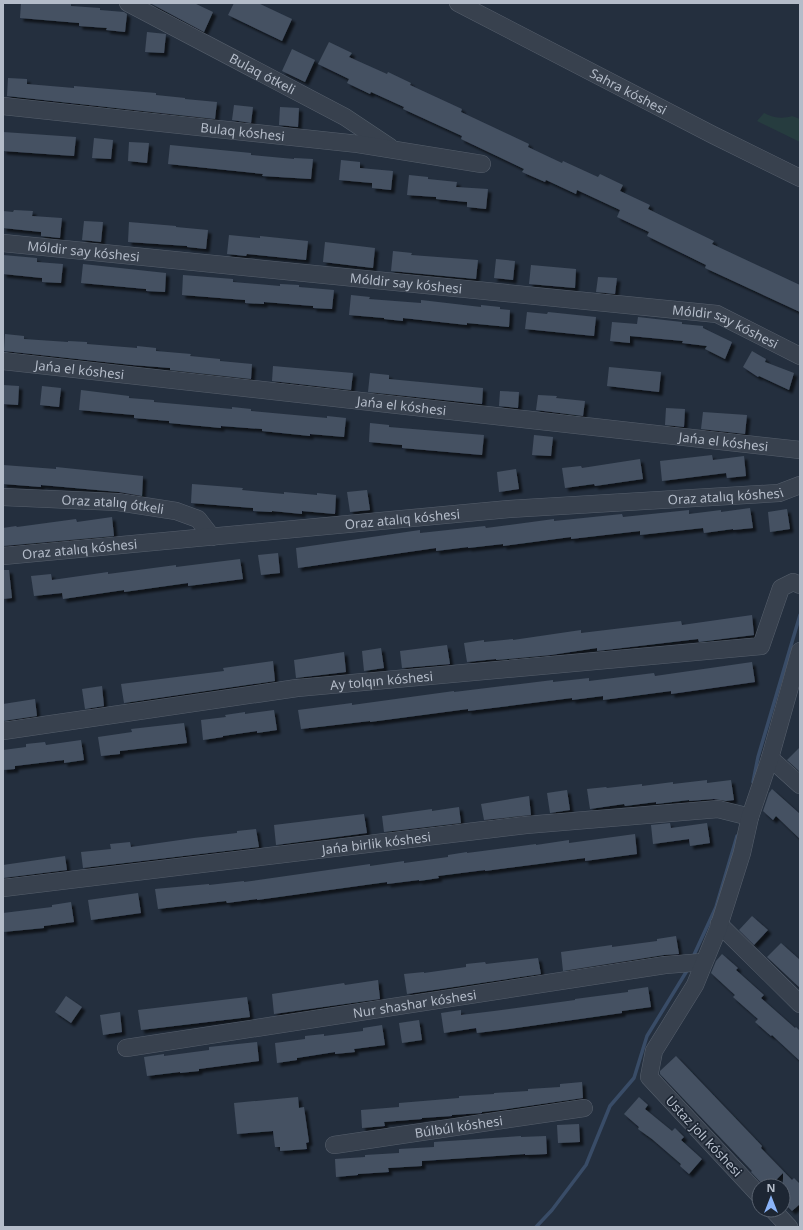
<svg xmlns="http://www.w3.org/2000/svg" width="803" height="1230" font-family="'Noto Sans',sans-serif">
<defs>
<filter id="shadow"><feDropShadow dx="3.5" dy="3.5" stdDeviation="1" flood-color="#0009"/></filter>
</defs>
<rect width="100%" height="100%" fill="#242f3e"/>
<!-- green -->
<path fill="#263c3f" d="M764 113C773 118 783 119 792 116L800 119V142L757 121Z"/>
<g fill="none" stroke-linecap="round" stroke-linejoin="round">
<!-- stream -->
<path stroke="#394c67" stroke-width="3.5" d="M753 782 758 757 800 615
M693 957 716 907 737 836
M536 1227 552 1210 586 1165 610 1106 634 1078 647 1036 688 969"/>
</g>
<!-- building -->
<path fill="#455162" filter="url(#shadow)" d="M21 3H71V6L100 8V10L124 12 127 14 125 32 106 30 107 28 79 26V23L20 18Z
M150 3H194L213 12 204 32Z
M234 3H258L292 19 282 41 228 15Z
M147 32 166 34 164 53 145 52Z
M329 42 352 53 349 57 387 74 388 72 411 83 410 85 462 109 461 112 529 144 528 147 562 163 563 161 598 177 600 174 623 185 620 191 650 205 648 209 714 241 712 244 800 285V312L705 268 706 265 647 236 649 232 617 217 620 210 577 190 576 194 546 180 545 182 522 172 524 169 461 139 462 136 403 109 404 107 371 92 370 94 347 83 349 79 318 64Z
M292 49 315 60 305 82 282 71Z
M8 78 27 79V84L74 88V86L156 93V95L185 98V99L217 102 215 119 7 96Z
M234 105 253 107 251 123 232 120Z
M280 107 299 108 298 127 279 125Z
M3 132 76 137 74 156 3 151Z
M94 138 113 140 111 159 92 158Z
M129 142 149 143 147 163 128 161Z
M170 145 251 153V155L294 159V158L313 159 311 179 262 176 263 174 168 164Z
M341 160 360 162V168L393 171 391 190 372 188V183L339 180Z
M409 175 428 177V179L457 182 456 187 488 189 486 209 467 207V202L436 199V197L407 195Z
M14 210 33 211 32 216 62 218 60 238 41 236V232L3 228V211L13 212Z
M84 221 103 222 101 242 82 240Z
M129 222 176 226V227L208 230 206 249 187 247V246L128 242Z
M229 235 260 238V236L308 241 306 260 247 254 246 256 227 254Z
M325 242 375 248 373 268 323 262Z
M393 251 412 253 411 255 478 260 476 279 391 271Z
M3 255 37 258V262L63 264 61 283 42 282V278L3 274Z
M496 259 515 261 513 280 494 278Z
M83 264 166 273 165 292 146 291V289L81 283Z
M531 265 576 269 575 288 529 284Z
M183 275 233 279V282L280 286V284L299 285V287L334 290 332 309 313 308V306L264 302V304L245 303V300L182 295Z
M598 277 617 278 615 294 596 292Z
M351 295 370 297 369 299 421 303V300L481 307V305L500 307V309L510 310 509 327 467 323V325L403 318V321L384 319V318L349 315Z
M527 312 547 314 548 312 596 317 594 336 525 329Z
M638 317 682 322V324L703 326V328L732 342 725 359 705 349 707 346 682 343 683 341 630 336V343L610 341 612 322 637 324Z
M5 334 24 336V339L68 342V341L87 342V344L137 348V346L156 348V351L191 354 190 356 220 359V361L252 364 251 379 170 370V368L132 365 4 351Z
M752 351 766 359 765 362 794 373 789 390 759 376 758 377 743 367Z
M273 366 353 373 351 390 272 381Z
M609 367 661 372 659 392 607 386Z
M370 373 389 375V379L483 388 482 404 368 392Z
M3 385 19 386 18 405 3 404Z
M42 386 61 388 59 407 40 405Z
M81 390 129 396V398L154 400V402L232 409V407L251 409V411L327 418V416L346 418 344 437 310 434V436L262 431V429L221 426V428L169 423V421L134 418V415L79 410Z
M500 391 519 392 518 408 499 406Z
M538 395 557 396 556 398 585 401 583 416 536 410Z
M666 408 685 409 684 427 665 425Z
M703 412 747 415 745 434 701 429Z
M370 423 389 425V427L484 435 482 455 402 448V445L369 442Z
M534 435 553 437 551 456 532 455Z
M712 455 713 460 744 456 746 476 727 478 726 473 662 481 660 461Z
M640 459 643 479 595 486 594 484 565 488 562 468 581 466 582 468Z
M3 465 56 469V467L143 476 142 496 119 492 41 485V487L3 484Z
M516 469 519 489 499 492 497 472Z
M192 484 243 488 242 490 284 494V492L317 495V493L336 495 335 514 302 511V514L272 511V512L253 511V508L191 503Z
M367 490 370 510 350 512 347 492Z
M750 508 753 528 733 530V529L704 533 703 528 640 535V531L571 539V537L503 546V544L468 548V547L436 551V548L298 568 296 548 420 530V533L485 526 486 528 554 519V521L622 514 623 517 689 510V514L721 510V512Z
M787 509 790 529 770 532 768 512Z
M112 517 114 536 3 546V528L16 526 17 527 76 519 77 522Z
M278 553 280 573 261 575 258 555Z
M240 559 243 579 188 586V583L124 592V590L63 599 62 593 34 596 31 576 51 574 52 580 108 572V574L176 565V567Z
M3 570H9L12 598 3 599Z
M752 615 754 635 722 639 699 642 698 639 597 651V648L551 655 496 660V659L467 662 464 643 484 640V642L513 639V640L581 630V633L681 621 682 625Z
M447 645 450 664 402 668 400 651Z
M381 648 384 668 364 671 362 651Z
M344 652 346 672 296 678 294 660Z
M273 661 275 681 124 703 121 684 224 671 223 668Z
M752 662 755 682 671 694V691L603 700V696L572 700V698L468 711V709L370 722V721L301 729 298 710 352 703V705L454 691V692L553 680V682L589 678V681L654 673 655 676Z
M102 686 104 706 85 709 82 689Z
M35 699 37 716 3 721V704Z
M274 710 277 730 257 733V731L223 736V737L203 740 201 720 226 717 225 715 245 712V714Z
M184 723 187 743 120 751V754L101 756 98 737 132 732 131 729Z
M81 740 84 760 64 763V760L15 766V769L3 770V750L26 747V744L45 742 46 745Z
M800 747V772L787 760Z
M707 780V783L731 780 734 800 726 801 714 799 689 801V800L656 804V802L625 806 624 804 590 809 587 789 606 787 607 788 642 784V786L673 782V784Z
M772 789 800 814V839L776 816 773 820 763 811 769 793Z
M567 790 570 810 550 813 547 793Z
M529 796 531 815 484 820 481 804Z
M459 807 461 823 384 832 382 816 432 809V811Z
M364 814 367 833 276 845 274 825Z
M670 823 671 828 707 823 710 843 690 846 689 839 653 844 651 825Z
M256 829 259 847 83 868 81 852 111 849 110 844 130 842 131 847 194 838 237 833V831Z
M635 834 637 854 585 861V858L485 871V870L438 876 439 878 419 881V880L387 884V882L257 900V899L227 903 226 901 158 909 155 889 209 884V885L244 881V882L370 864V866L404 861V863L448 857V855L467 852V853L536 844V845L569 840V843Z
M65 856 67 870 3 878V865Z
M138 893 141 913 91 920 88 900Z
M71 902 74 922 44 926V928L3 932V913L52 907V905Z
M752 916 768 930 754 945 739 930Z
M676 936 679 954 664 955 563 971 561 952 612 945V947L657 941V939Z
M781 943 800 960V988L767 957Z
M722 954 738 968 736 970 764 995 761 998 795 1028 796 1027 800 1031V1061L772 1035 771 1036 755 1022 758 1019 733 997 735 995 711 973 716 961Z
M538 958 541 974 407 994 404 974 424 972V973L466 967V964L485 962 486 964Z
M378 980 380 999 274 1014 272 994 344 983 345 985Z
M648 987 651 1007 622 1011V1013L509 1029 477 1033 476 1028 444 1033 441 1013 461 1010V1015L494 1011 575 1000V999L628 992V990Z
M66 996 82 1007 71 1023 55 1012Z
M247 997 250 1017 141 1030 138 1010Z
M120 1012 122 1032 103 1035 100 1015Z
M419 1020 422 1040 402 1043 399 1023Z
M382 1025 385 1045 354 1049 355 1052 335 1054V1052L297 1058V1060L277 1063 275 1043 305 1039V1036L324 1034V1036L363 1031V1028Z
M257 1042 259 1061 199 1069V1071L180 1073V1072L147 1076 144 1057 164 1054V1056L209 1050V1047Z
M676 1056 762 1146 761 1148 792 1180 794 1178 800 1184V1204L792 1211 783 1202V1173L770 1186H764L751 1172 752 1171 660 1074V1071Z
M582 1082 583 1098 500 1110 482 1112V1113L452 1115V1116L422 1118V1119L384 1122 385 1126 362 1128 361 1110 399 1107V1103L459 1098V1096L494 1094V1093L528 1091V1089L560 1087V1084Z
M298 1097 299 1108 304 1107 309 1142 306 1143 307 1149 280 1151V1147H275L273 1131 237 1134 234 1103Z
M639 1097 648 1105 645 1109 672 1131 675 1128 684 1137 681 1140 702 1159 689 1174 680 1166 681 1164 652 1139 638 1129 639 1127 624 1114Z
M579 1124 580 1142 558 1143 557 1125Z
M521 1136V1137L546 1136 547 1154 525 1155V1154L422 1161V1166L388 1168 389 1172 358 1174V1175L336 1177 335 1159 365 1157V1155L399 1153V1149L434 1147V1142Z"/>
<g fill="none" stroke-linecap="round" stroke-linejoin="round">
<!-- minor casing -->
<g stroke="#565f6c" stroke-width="18">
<g id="minor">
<path id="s1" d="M128 3 345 117 390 147"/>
<path id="s2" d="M458 3 713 135 800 178"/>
<path id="s3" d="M3 106 358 144 482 164"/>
<path id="s4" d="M3 243 717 314 800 356"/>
<path id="s5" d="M3 361 800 450"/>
<path id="s6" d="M3 497 118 502 176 511 198 519 212 537"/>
<path id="s7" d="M3 556 509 509 779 493 800 485"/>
<path id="s8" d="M3 731 297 688 761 646 781 588 793 582 800 585"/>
<path d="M770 758 800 785"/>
<path id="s9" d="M3 888 526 825 718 809 750 817"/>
<path d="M719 924 800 1004"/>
<path id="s10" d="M126 1048 665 965 704 962"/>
<path id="s11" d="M334 1145 584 1108"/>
<path d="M759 1195 649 1077 654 1051 695 985 718 929 742 853 750 817 770 758 800 651"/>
<path d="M773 1210 789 1227"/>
</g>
</g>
<!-- minor -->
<use href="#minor" stroke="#38414e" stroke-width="17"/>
</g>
<g text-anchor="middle" stroke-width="3.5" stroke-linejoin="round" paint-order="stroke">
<!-- street labels -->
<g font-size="13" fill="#b4bcc9" stroke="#1d2633">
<text dy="5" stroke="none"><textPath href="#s1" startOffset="152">Bulaq ótkeli</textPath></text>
<text dy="5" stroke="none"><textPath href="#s2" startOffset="192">Sahra kóshesi</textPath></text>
<text dy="5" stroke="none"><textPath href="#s3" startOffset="241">Bulaq kóshesi</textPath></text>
<text dy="5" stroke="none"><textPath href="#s4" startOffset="81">Móldir say kóshesi</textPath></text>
<text dy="5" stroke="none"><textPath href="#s4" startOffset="405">Móldir say kóshesi</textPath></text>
<text dy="5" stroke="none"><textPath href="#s4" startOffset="729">Móldir say kóshesi</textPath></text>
<text dy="5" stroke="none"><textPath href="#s5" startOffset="77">Jańa el kóshesi</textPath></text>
<text dy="5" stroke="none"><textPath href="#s5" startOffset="401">Jańa el kóshesi</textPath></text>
<text dy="5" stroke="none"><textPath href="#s5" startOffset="725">Jańa el kóshesi</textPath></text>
<text dy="5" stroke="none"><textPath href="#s7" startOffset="725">Oraz atalıq kóshesi</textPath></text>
<text dy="5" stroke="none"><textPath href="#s6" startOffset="110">Oraz atalıq ótkeli</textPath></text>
<text dy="5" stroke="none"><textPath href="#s7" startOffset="401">Oraz atalıq kóshesi</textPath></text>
<text dy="5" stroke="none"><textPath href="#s7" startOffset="77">Oraz atalıq kóshesi</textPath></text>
<text dy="5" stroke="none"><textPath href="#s8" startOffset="382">Ay tolqın kóshesi</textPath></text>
<text dy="5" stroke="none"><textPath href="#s9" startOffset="376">Jańa birlik kóshesi</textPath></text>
<text dy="5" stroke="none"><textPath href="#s10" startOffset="292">Nur shashar kóshesi</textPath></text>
<text dy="5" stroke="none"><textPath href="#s11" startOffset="126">Búlbúl kóshesi</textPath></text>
<text transform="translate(704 1136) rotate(47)" y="5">Ustaz jolı kóshesi</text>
</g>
</g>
<!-- border -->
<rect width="803" height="1230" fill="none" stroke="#b4bcc9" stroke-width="8"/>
<!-- north arrow -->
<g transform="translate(771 1198)"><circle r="19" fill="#1d2633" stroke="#59626f"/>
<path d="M0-3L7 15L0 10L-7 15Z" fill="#8ab4f8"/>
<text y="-6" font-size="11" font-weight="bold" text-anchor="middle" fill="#b4bcc9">N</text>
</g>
</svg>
